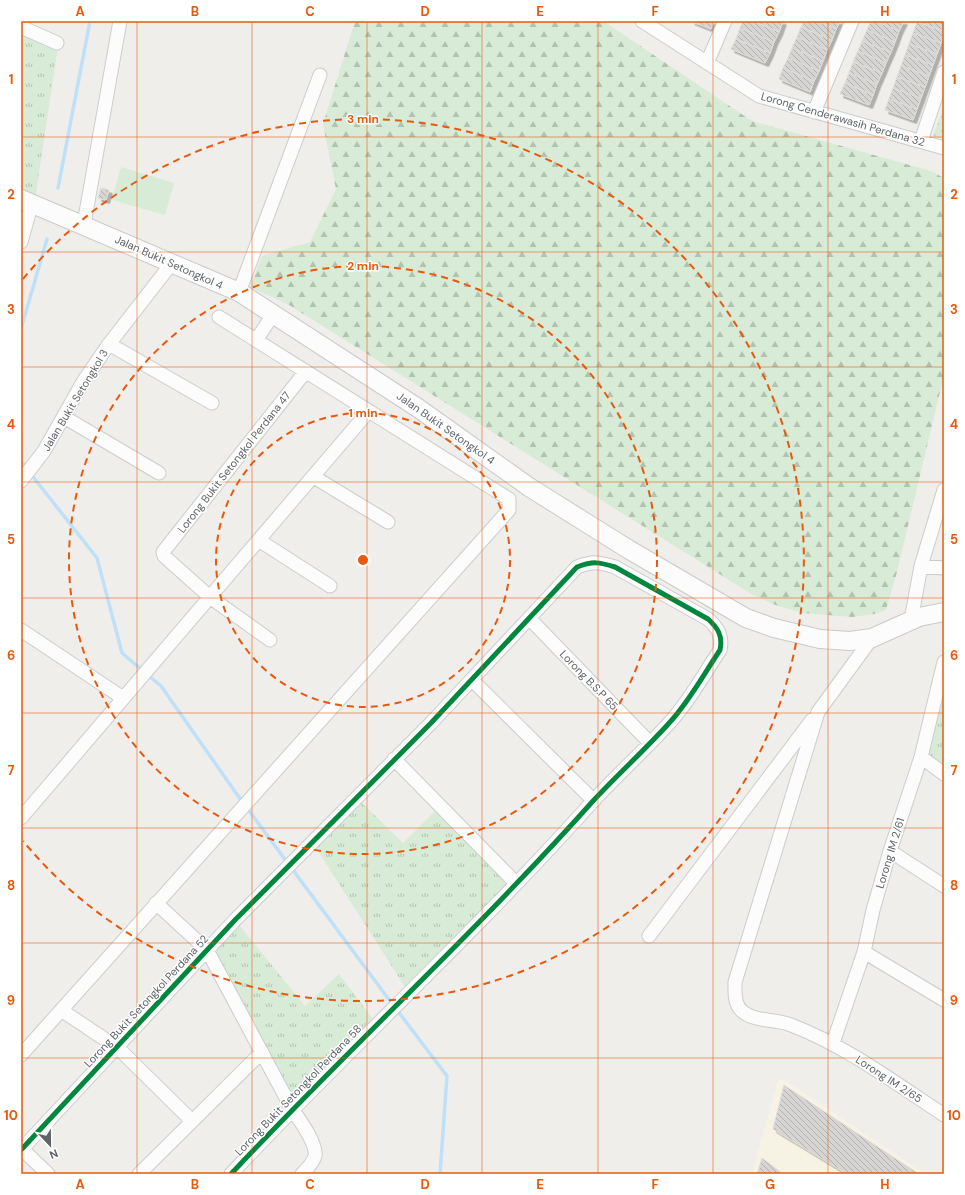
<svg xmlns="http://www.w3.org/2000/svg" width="965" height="1195" font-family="'DM Sans',sans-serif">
<defs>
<pattern id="grass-tufts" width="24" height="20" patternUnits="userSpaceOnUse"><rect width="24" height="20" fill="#d8ebd6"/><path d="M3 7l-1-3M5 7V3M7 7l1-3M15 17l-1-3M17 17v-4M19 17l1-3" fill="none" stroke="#b2c2b1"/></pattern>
<pattern id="forest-firs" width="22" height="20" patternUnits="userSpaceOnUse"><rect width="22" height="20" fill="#d8ebd6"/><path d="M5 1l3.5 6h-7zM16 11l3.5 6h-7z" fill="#b2c2b1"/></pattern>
<pattern id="wetland-marsh" width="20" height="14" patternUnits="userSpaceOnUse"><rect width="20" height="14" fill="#d8ebd6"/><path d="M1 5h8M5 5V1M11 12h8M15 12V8" fill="none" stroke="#b2c2b1"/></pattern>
<pattern id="building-back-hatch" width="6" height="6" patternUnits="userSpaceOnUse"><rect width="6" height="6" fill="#d6d5d3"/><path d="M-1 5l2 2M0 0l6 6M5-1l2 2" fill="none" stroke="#b1b0af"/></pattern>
<filter id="shadow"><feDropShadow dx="3.5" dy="3.5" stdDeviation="0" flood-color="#0004"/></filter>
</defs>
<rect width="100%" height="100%" fill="#efeeea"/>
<!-- commercial -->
<path fill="#f7f3e4" d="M778 1080 786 1081 925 1174H752Z"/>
<!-- grass -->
<path fill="url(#grass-tufts)" d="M21 29 58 46 34 206 21 201Z
M944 697V767L927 756Z
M359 800 403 843 440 806 516 883 409 993 316 848Z
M235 920 305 1006 339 974 372 1018 292 1109 207 950Z"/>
<!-- forest -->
<path fill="url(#forest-firs)" d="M355 21H603L752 121 931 171 944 178V375L897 572 886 610 874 614 852 617 803 613 778 606 753 595 289 305 250 287 262 256 310 242 336 189 323 124Z"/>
<!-- wetland -->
<path fill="url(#wetland-marsh)" d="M944 106V139L933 136Z"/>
<!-- pitch -->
<path fill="#d8ebd6" d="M121 167 174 183 165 215 112 200Z"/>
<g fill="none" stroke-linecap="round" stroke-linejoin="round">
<!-- stream -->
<path stroke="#bfe0f9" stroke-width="3.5" d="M58 188 90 21
M21 329 47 239
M21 461 27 468
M30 473 97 558 122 653 143 671
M148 675 161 686 243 803
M247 808 393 1005
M397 1010 447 1076 440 1174"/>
</g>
<!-- building -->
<path fill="url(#building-back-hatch)" stroke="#deddd9" filter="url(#shadow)" d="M691 21H714L711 29Z
M743 21H753L779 32 774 42 740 28Z
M753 21H783L779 32Z
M804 21H817L836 29 832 40 801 27Z
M817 21H840L836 29Z
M871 21H875L899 31 895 42 867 30Z
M875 21H904L899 31Z
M917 21H944V31L917 22Z
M917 22 944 31 941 43 913 33Z
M801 27 832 40 827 50 797 37Z
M740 28 774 42 770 53 736 39Z
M867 30 895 42 891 52 862 41Z
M913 33 941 43 937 54 909 44Z
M797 37 827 50 823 61 792 48Z
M736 39 770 53 765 63 731 49Z
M862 41 891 52 886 63 858 51Z
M909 44 937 54 933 65 905 55Z
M792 48 823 61 819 71 788 58Z
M858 51 886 63 882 73 853 62Z
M905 55 933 65 929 76 901 66Z
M788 58 819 71 814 81 783 68Z
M853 62 882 73 877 84 849 73Z
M901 66 929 76 925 87 897 77Z
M783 68 814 81 810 92 779 79Z
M849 73 877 84 873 95 845 83Z
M897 77 925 87 921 98 893 88Z
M845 83 873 95 869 105 840 94Z
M893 88 921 98 917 109 889 99Z
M889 99 917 109 913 120 885 110Z
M101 188 109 190 106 200 98 198Z
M784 1085 919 1174H847L773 1129Z
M762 1158 783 1174H757Z"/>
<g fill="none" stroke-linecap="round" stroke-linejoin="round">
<!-- street casing -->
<g stroke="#cbcccc" stroke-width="15">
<path id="street" d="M642 21 759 96 944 148
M21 27 57 43
M707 63 725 21
M814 112 852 21
M921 141 944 72
M84 224 120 21
M21 242 32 203
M239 292 320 75
M257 339 274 313
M109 344 212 403
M64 417 159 473
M314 477 388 522
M21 481 44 451 83 382 109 344 172 263
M260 541 330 586
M921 566 944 568
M529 618 649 742
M911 620 921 566 944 490
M21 630 123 698
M872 638 818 712 735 982C735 992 734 1004 742 1011 754 1022 777 1019 791 1025 846 1046 895 1083 944 1115
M270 640 211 598 164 556 163 552 306 371
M472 680 594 801
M921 757 944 774
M394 759 516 883
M21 818C137 683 253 548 368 412
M890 851 944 886
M156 903 207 950 292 1109C299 1119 317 1143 315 1156 313 1163 307 1169 302 1174
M649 936 812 720
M864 952 944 1000
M61 1010 118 1048 192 1121
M833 1043 864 952 873 910 890 851 921 757 944 662
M21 1055 509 510V499L219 317
M22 1149 48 1174
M21 1150 235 920 431 723 577 567C593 561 599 562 615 567L708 619C718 628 723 636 720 650 704 674 690 700 671 721 646 749 618 774 593 801 477 931 349 1048 231 1174
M139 1174 262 1052"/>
</g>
<!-- secondary casing -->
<g stroke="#cacacb" stroke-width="20">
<path id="secondary" d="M21 199 239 292 418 408 529 487 628 549 746 618 774 628 820 639 850 641 872 638 919 617 944 612"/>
</g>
<!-- street -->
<use href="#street" stroke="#fdfcfc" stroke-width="13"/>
<!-- secondary -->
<use href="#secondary" stroke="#fdfcfc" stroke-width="18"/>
<!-- cycleway casing -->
<g stroke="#fff" stroke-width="8">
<path id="cycleway" d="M21 1150 235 920 431 723 577 567C593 561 599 562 615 567L708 619C718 628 723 636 720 650 704 674 690 700 671 721 646 749 618 774 593 801 477 931 349 1048 231 1174"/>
</g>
<!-- cycleway -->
<use href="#cycleway" stroke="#00873e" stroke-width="5"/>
</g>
<!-- grid -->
<path fill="none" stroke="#e8590c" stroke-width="1" stroke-opacity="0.55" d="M137 21V1174M252 21V1174M367 21V1174M482 21V1174M598 21V1174M713 21V1174M828 21V1174M21 137H944M21 252H944M21 367H944M21 482H944M21 598H944M21 713H944M21 828H944M21 943H944M21 1058H944"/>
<!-- distance rings -->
<g fill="none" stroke="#e8590c" stroke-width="2" stroke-dasharray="7 5">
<circle cx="363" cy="560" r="147"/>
<circle cx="363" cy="560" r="294"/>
<path d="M23 279A441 441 0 1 1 23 841"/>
</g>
<g text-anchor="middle" stroke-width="3" stroke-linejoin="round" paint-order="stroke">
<!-- street labels -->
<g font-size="11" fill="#5f6368" stroke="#fff">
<text transform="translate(843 119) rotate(16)" y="4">Lorong Cenderawasih Perdana 32</text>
<text transform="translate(169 262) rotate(24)" y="4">Jalan Bukit Setongkol 4</text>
<text transform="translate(75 400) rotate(-59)" y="4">Jalan Bukit Setongkol 3</text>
<text transform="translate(446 428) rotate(35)" y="4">Jalan Bukit Setongkol 4</text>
<text transform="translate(234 462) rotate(-52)" y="4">Lorong Bukit Setongkol Perdana 47</text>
<text transform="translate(589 680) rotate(46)" y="4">Lorong B.S.P 65</text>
<text transform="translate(890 853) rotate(-73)" y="4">Lorong IM 2/61</text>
<text transform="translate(146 1001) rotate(-47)" y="4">Lorong Bukit Setongkol Perdana 52</text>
<text transform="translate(889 1079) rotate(33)" y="4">Lorong IM 2/65</text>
<text transform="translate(298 1090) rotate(-46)" y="4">Lorong Bukit Setongkol Perdana 58</text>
</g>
</g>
<circle cx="363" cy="560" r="6" fill="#e8590c" stroke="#fff" stroke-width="2"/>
<g font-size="12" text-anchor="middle" font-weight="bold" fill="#e8590c" stroke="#fff" stroke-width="3" stroke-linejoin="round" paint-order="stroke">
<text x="363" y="123">3 min</text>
<text x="363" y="270">2 min</text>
<text x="363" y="417">1 min</text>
</g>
<!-- border -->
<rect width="965" height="1195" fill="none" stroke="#ffffff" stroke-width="44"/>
<!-- north arrow -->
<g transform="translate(50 1145) rotate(158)" stroke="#ffffff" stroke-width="3" paint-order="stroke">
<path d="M0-3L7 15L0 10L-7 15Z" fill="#5f6368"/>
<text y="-6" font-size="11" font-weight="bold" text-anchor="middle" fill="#5f6368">N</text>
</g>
<rect x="22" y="22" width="921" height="1151" fill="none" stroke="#e8590c" stroke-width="1.5"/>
<g font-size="13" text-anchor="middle" font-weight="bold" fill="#e8590c">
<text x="80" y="16">A</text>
<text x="195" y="16">B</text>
<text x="310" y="16">C</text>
<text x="425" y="16">D</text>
<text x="540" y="16">E</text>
<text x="655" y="16">F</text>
<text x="770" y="16">G</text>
<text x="885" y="16">H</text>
<text x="11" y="84">1</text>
<text x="954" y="84">1</text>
<text x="11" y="199">2</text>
<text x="954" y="199">2</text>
<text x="11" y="314">3</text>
<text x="954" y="314">3</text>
<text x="11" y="429">4</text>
<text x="954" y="429">4</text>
<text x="11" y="544">5</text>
<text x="954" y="544">5</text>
<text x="11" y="660">6</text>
<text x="954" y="660">6</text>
<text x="11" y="775">7</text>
<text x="954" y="775">7</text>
<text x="11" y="890">8</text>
<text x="954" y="890">8</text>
<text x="11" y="1005">9</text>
<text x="954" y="1005">9</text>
<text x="11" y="1120">10</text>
<text x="954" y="1120">10</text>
<text x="80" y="1189">A</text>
<text x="195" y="1189">B</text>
<text x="310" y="1189">C</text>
<text x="425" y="1189">D</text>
<text x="540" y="1189">E</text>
<text x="655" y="1189">F</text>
<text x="770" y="1189">G</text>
<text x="885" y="1189">H</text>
</g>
</svg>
